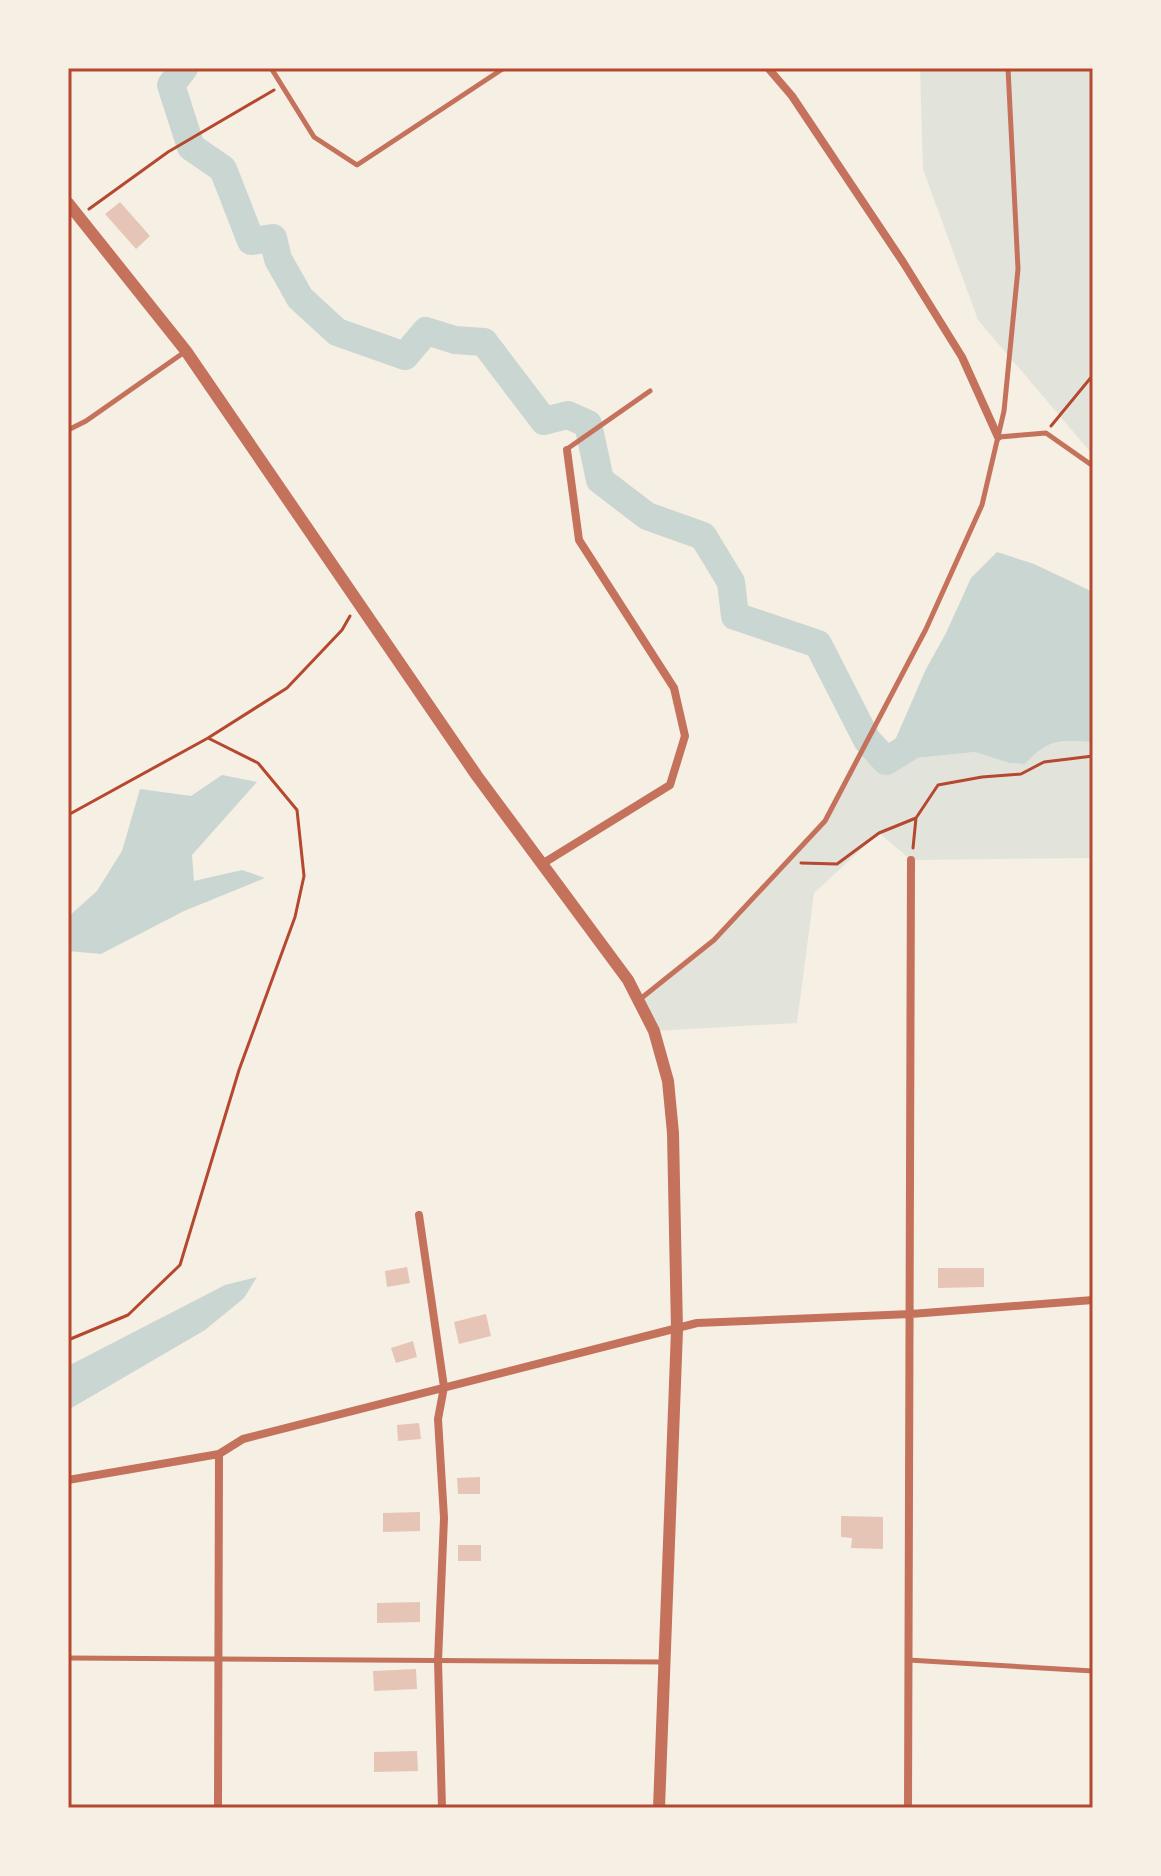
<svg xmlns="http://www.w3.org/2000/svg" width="1161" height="1876" font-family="'Exo 2',sans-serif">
<rect width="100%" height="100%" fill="#f6efe4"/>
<!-- green -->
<path fill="#e2e4dc" d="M920 68H1093V455L978 320 923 169Z
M867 740 886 761 975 752 1009 763 1025 764C1051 738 1058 740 1093 742V858L911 860 879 833 814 893 797 1023 654 1031 638 1000 714 940 825 821Z"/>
<!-- water -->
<path fill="#c9d6d2" d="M997 552 1034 564 1093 592V742C1058 740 1050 738 1025 764L1009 763 975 752 886 761 926 669 946 633 971 578Z
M222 775 257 782 192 855 194 881 242 870 265 878 184 911 101 954 68 951V917L97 891 122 851 140 789 191 796Z
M257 1277 244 1298 205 1330 68 1410V1366L225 1285Z"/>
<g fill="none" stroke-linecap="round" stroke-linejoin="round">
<!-- river -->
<path stroke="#c9d6d2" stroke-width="28" d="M184 68 171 85 191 147 223 169 251 241 273 238 278 259 300 298 337 332 405 356 426 331 455 340 484 342 544 421 568 415 588 424 600 480 647 516 703 536 731 582 735 616 818 644 867 740 886 761 917 742"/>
</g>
<!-- building -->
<path fill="#e6c5b7" d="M120 202 150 236 136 249 105 214Z
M407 1267 410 1283 387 1287 385 1271Z
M938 1268H984V1287L938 1288Z
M486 1314 491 1336 459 1344 454 1322Z
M413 1341 417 1357 396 1363 391 1348Z
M419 1423 421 1439 398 1441 397 1425Z
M480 1477V1494H458L457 1478Z
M420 1512V1531L383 1532V1513Z
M841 1516 883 1517V1549L851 1548 852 1538 841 1537Z
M458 1545H481V1561H458Z
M420 1602V1622L377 1623V1603Z
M416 1669 417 1689 374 1691 373 1671Z
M417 1751 418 1771 374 1772V1752Z"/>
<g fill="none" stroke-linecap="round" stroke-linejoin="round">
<!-- path -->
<path stroke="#b5482f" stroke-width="3" d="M89 209 168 152 274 90
M1051 426 1093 375
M68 815 208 738 287 688 342 630 350 616
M913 848 916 818 938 785 982 777 1021 774 1044 762 1093 756
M801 863 837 864 879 833 916 818
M68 1340 128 1315 180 1265 239 1070 295 917 304 876 297 810 258 763 208 738"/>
<!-- service -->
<path stroke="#c5725c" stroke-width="5" d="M271 68 314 137 357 165 504 68
M68 430 86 421 186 351
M999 437 1046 433 1093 466
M567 449 650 391
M639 1000 714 940 825 821 926 629 982 505 1004 411 1018 269 1008 68
M68 1658 664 1662
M908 1660 1093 1671"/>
<!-- minor -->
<path stroke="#c5725c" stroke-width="8" d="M768 68 792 96 903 262 962 357 998 437
M542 864 670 785 685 736 674 688 579 540 567 450
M419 1215 444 1387 438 1419 444 1518 438 1661 442 1808
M68 1480 219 1454 243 1439 697 1323 911 1314 1093 1300
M218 1808 219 1454
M908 1808 911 860"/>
<!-- tertiary -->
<path stroke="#c5725c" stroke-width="12" d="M68 203 186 351 477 776 628 980 654 1031 668 1081 673 1133 677 1330 659 1808"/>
</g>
<!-- border -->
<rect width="1161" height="1876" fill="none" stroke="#f6efe4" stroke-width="140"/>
<rect x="70" y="70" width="1021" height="1736" fill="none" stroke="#b5482f" stroke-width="3"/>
</svg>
